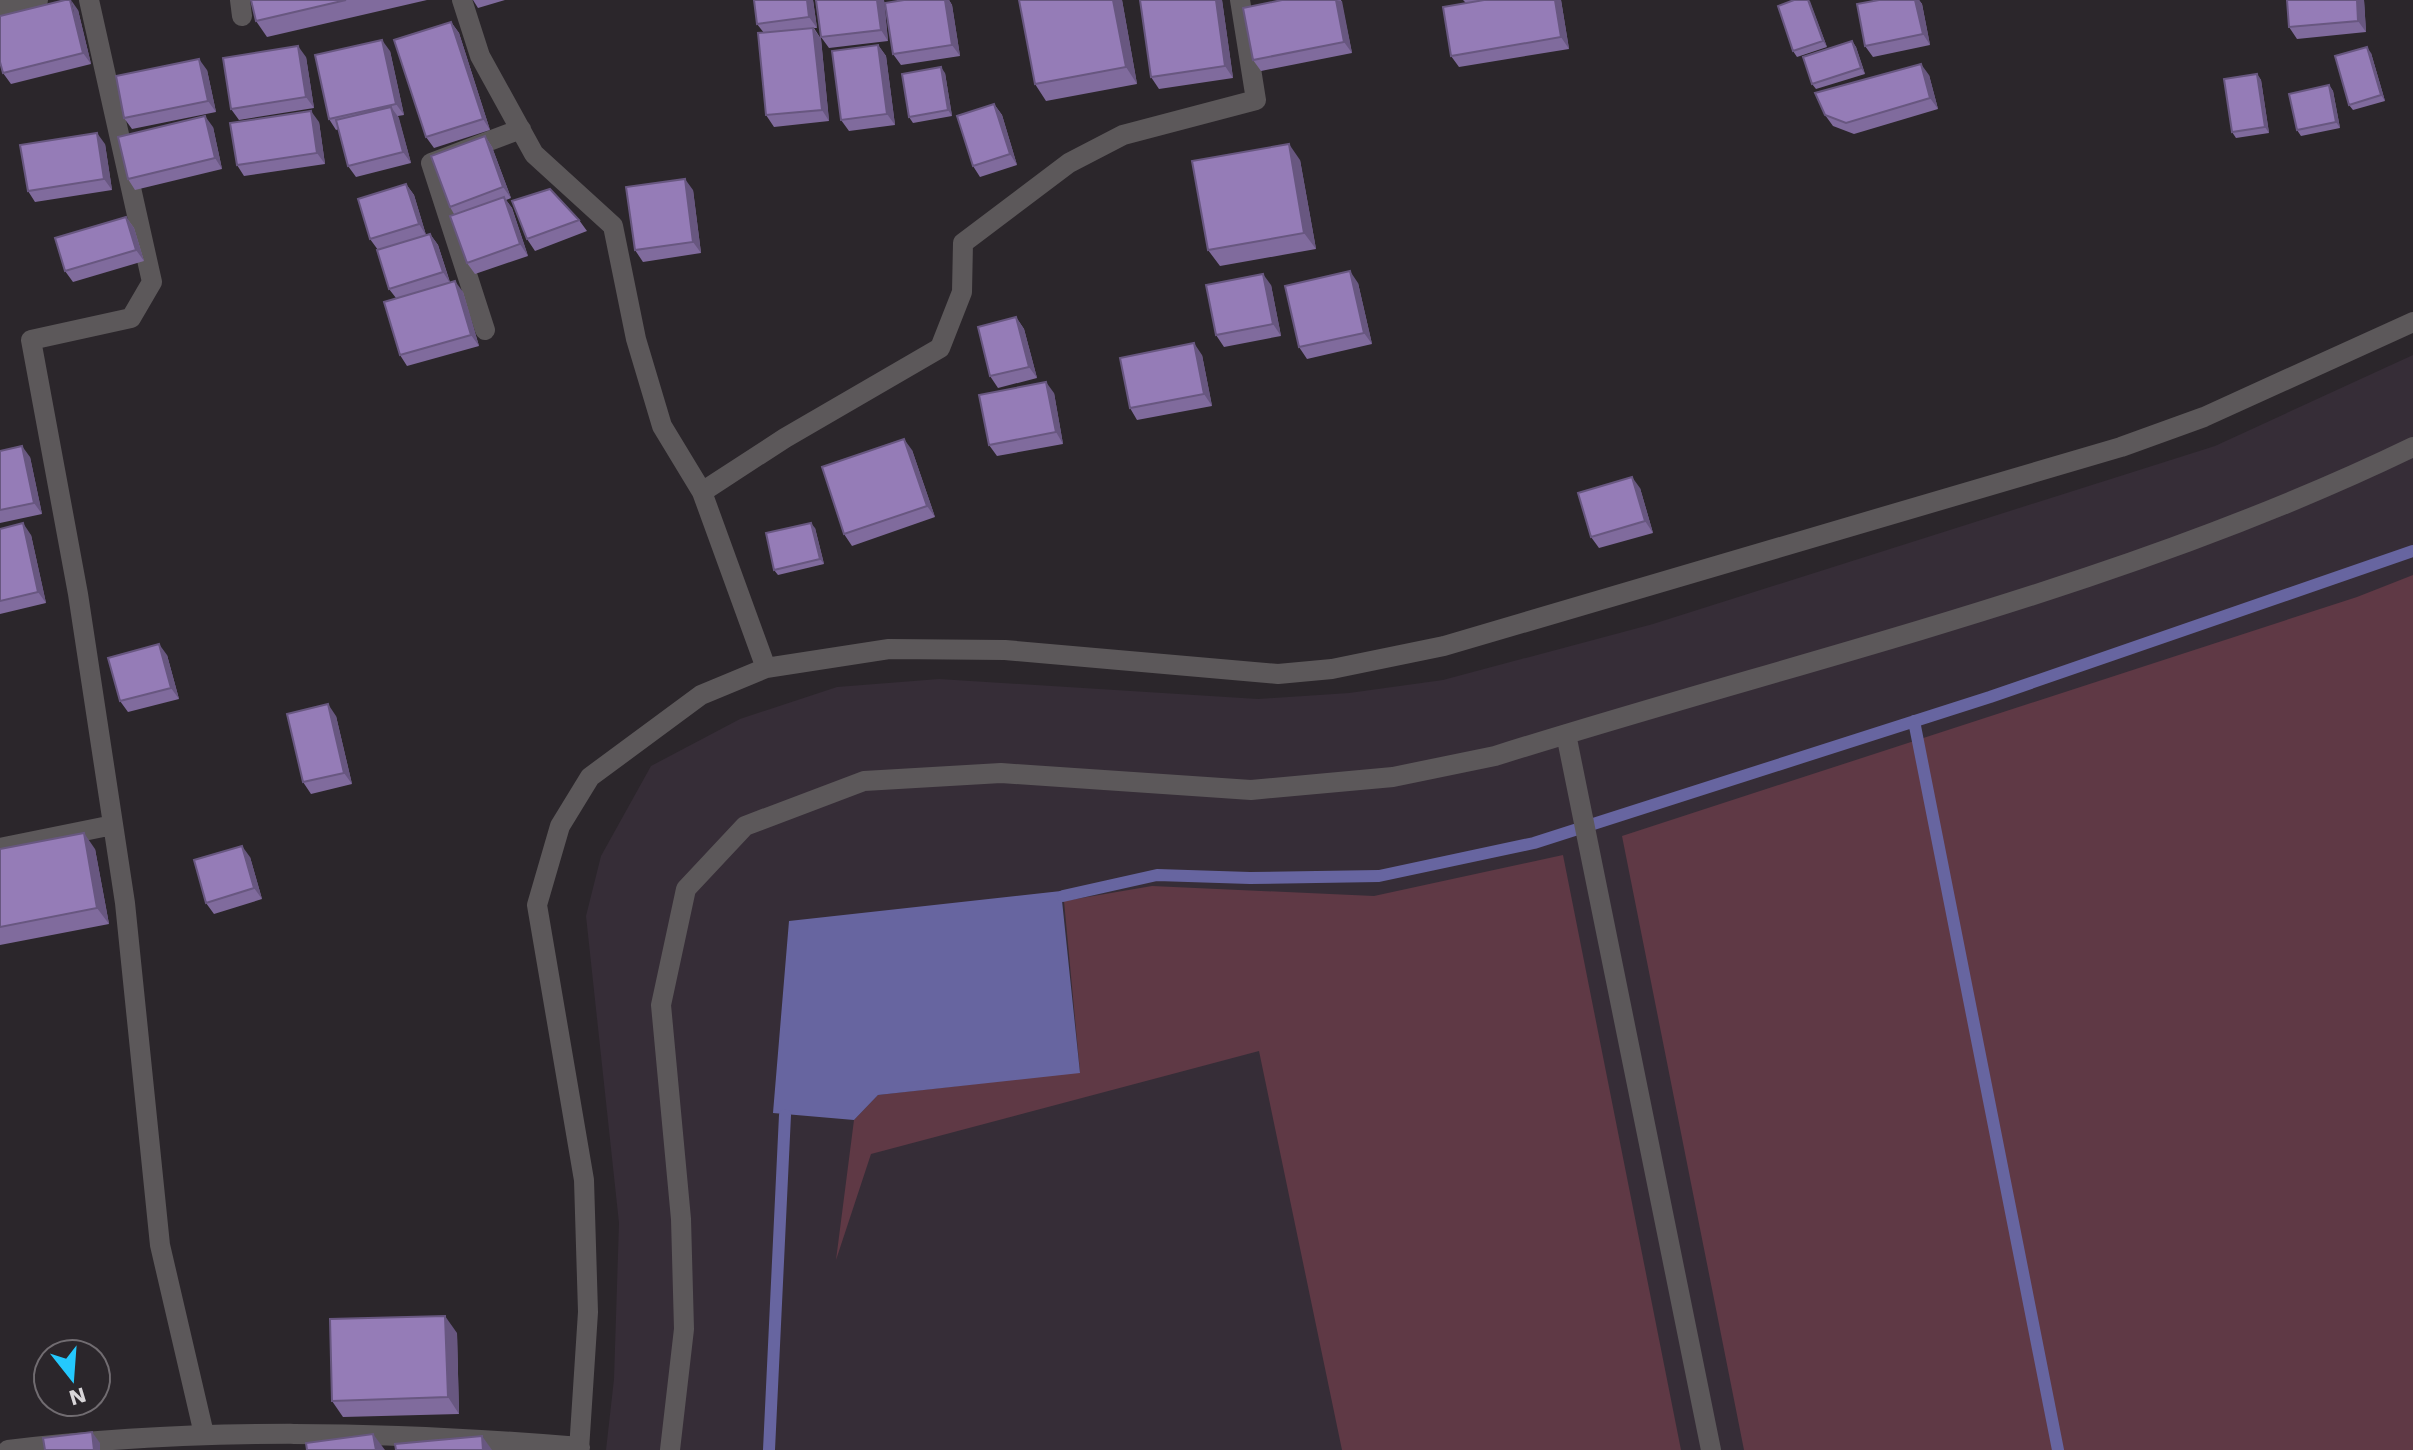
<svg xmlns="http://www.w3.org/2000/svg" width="2413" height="1450" font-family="'Work Sans',sans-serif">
<rect width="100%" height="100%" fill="#2b262b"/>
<!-- built -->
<path fill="#362d37" d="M2413 355V1450H606L614 1379 619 1223 586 916 601 856 651 766 740 719 837 687 939 679 1258 699 1349 693 1443 680 1653 624 2215 446Z"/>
<!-- green -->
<path fill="#5f3945" d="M2413 575V1450H1744L1622 836 2357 597Z
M1563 855 1681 1450H1342L1259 1051 871 1154 836 1260 854 1120 878 1095 1080 1072 1064 901 1152 886 1374 896Z"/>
<!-- water -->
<path fill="#6765a0" d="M1061 891 1080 1073 878 1095 854 1120 773 1113 789 921Z"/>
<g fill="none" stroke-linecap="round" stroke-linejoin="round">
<!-- stream -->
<path stroke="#6765a0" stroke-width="12" d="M1914 721 2058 1450
M1063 896 1157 875 1250 878 1379 876 1534 843 1990 697 2413 551
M769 1450 785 1115"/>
<!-- lane -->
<path stroke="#5c585a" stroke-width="20" d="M1566 734 1711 1450
M670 1450 684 1329 681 1219 661 1005 686 889 745 826 864 781 1001 773 1251 790 1393 777 1495 756C1802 659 2122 588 2413 447"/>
<!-- street -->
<path stroke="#5c585a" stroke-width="20" d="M89 0 152 282 131 318 31 340 78 594 125 903 160 1245 204 1434
M240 0 242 16
M462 0 480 56 534 154 613 226 636 339 662 426 702 492 766 668
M0 8 38 0
M485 330 431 163 521 129
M702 492 785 438 940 348 962 292 963 243 1069 163 1123 135 1256 100 1240 0
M0 848 113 825
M8 1450C198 1427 390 1431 580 1447
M579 1450 588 1312 584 1180 537 905 560 826 590 777 701 695 766 668 889 649 1005 650 1278 674 1332 669 1444 646 2121 447 2204 417 2413 322"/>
</g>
<!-- wall -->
<path fill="#806b9d" d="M251 0H427L267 37 256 21Z
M473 0H505L478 8Z
M813 0 817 28H814L821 39 829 121 774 127 766 115 764 33 757 24Z
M884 0 888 41 829 48 821 37Z
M899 0H949L952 5 960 56 901 65 893 54Z
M1122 0 1137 84 1046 101 1035 84Z
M1222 0 1233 78 1159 89 1151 77Z
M1282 0H1341L1352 53 1261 71 1253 60Z
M1463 0H1561L1569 49 1459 67 1451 56 1466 3Z
M1794 0H1809L1827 47 1797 57 1793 51Z
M1879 0H1919L1922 4 1930 45 1873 57 1865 46Z
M2364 0 2366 32 2297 39 2289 27Z
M78 10 91 64 11 84 3 73Z
M451 22 459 33 490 130 434 148 426 137Z
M1852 41 1856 47 1865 74 1816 89 1812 84Z
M878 45 886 56 895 125 849 131 841 120Z
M390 51 404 115 398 116 411 163 356 177 348 166 339 129 336 130 329 119Z
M2371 53 2385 101 2353 110 2349 105Z
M306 57 314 108 239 120 231 109Z
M207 70 216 112 132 129 124 118Z
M945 73 952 116 913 123 909 117Z
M2257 74 2261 80 2269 133 2236 138 2232 132Z
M1929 75 1938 109 1854 134 1833 126 1825 115Z
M2329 85 2333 91 2340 128 2301 136 2297 130Z
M994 104 1002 115 1017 165 980 177 973 166Z
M319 122 325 164 244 176 237 165Z
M213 127 222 169 135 190 128 179Z
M485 136 492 147 511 198 506 200 512 208 528 256 475 274 467 263 454 214 450 207Z
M105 144 112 190 35 202 28 191Z
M1300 160 1316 249 1220 266 1208 250Z
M406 184 414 195 426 235 378 250 370 239Z
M693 190 701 253 643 262 635 250Z
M126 217 134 228 144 261 73 282 65 271Z
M579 220 587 231 535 251 527 239Z
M430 234 438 245 450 282 463 292 479 346 407 366 400 355 396 298 389 289Z
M1358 283 1372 344 1307 359 1299 347Z
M1271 285 1281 336 1224 347 1216 335Z
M1016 317 1024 329 1037 378 998 388 990 376Z
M1202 355 1212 406 1137 420 1130 408Z
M1054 393 1063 444 997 456 989 445Z
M912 450 935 517 852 546 844 534Z
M0 451 30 457 42 514 0 523Z
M1640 488 1653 533 1599 548 1591 537Z
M815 528 824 564 778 575 774 570Z
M0 529 31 535 46 603 0 614Z
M167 655 179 699 128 712 120 701Z
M336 716 352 784 311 794 303 782Z
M0 849H95L109 924 0 945Z
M250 857 262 899 214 914 206 903Z
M457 1333 459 1414 343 1417 332 1401Z"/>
<!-- shaded-wall -->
<path fill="#685780" d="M71 0 78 10 91 64 83 53Z
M807 0H813L817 28 809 17Z
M877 0H884L888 41 881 30Z
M945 0H949L952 5 960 56 952 45Z
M1113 0H1122L1137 84 1126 67Z
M1216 0H1222L1233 78 1225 66Z
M1336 0 1342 1 1352 53 1344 42Z
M1555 0H1561L1569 49 1561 37Z
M1808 0 1810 1 1827 47 1823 41Z
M1915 0H1919L1922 4 1930 45 1923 34Z
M2357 0H2364L2366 32 2358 21Z
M451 22 459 33 490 130 483 119Z
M813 28 821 39 829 121 822 110Z
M382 40 390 51 404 115 396 104Z
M1852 41 1856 47 1865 74 1861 68Z
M878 45 886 56 895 125 887 114Z
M298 46 306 57 314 108 306 97Z
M2367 47 2371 53 2385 101 2381 95Z
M199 59 207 70 216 112 208 101Z
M1921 64 1929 75 1938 109 1930 98Z
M941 67 945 73 952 116 948 110Z
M2257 74 2261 80 2269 133 2265 127Z
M2329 85 2333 91 2340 128 2336 122Z
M994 104 1002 115 1017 165 1010 154Z
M391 107 399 118 411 163 403 152Z
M311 111 319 122 325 164 317 153Z
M205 116 213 127 222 169 215 158Z
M97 133 105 144 112 190 104 179Z
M485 136 492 147 511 198 503 187Z
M1289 144 1300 160 1316 249 1304 233Z
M685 179 693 190 701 253 693 242Z
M406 184 414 195 426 235 419 224Z
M504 197 512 208 528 256 520 244Z
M126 217 134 228 144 261 136 250Z
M430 234 438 245 450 283 443 272Z
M1350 271 1358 283 1372 344 1364 333Z
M1263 274 1271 285 1281 336 1273 324Z
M455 281 463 292 479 346 471 335Z
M1016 317 1024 329 1037 378 1029 367Z
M1194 343 1202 355 1212 406 1204 394Z
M1046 382 1054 393 1063 444 1056 432Z
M904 439 912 450 935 517 927 506Z
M22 446 30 457 42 514 34 503Z
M1632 477 1640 488 1653 533 1645 521Z
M23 523 31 535 46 603 38 592Z
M811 523 815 528 824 564 820 559Z
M159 644 167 655 179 699 171 688Z
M328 704 336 716 352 784 344 773Z
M84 833 95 849 109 924 97 908Z
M242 846 250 857 262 899 254 888Z
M445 1316 457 1333 459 1414 448 1397Z
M92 1432 100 1443V1450H94Z
M373 1434 385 1450H376Z
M482 1436 492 1450H483Z"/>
<!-- building -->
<path fill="#957cb7" stroke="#685780" stroke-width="2" d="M65 0H70L83 53 3 73 0 62V16Z
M251 0H346L256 21Z
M754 0H807L809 17 757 24Z
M816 0H877L881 30 821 37Z
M904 0H945L952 45 893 54 885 3Z
M1019 0H1113L1126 67 1035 84Z
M1140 0H1216L1225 66 1151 77Z
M1282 0H1336L1344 42 1253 60 1243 8Z
M1484 0H1555L1561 37 1451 56 1443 7Z
M1794 0H1808L1823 41 1793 51 1778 6Z
M1879 0H1915L1923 34 1865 46 1857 4Z
M2287 0H2357L2358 21 2289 27Z
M451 22 483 119 426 137 394 40Z
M813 28 822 110 766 115 758 33Z
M382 40 396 104 329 119 315 55Z
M1852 41 1861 68 1812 84 1803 57Z
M878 45 887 114 841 120 832 51Z
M298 46 306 97 231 109 223 58Z
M2367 47 2381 95 2349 105 2335 56Z
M199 59 208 101 124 118 116 76Z
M1921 64 1930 98 1846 123 1825 115 1815 93Z
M941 67 948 110 909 117 902 74Z
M2257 74 2265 127 2232 132 2224 79Z
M2329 85 2336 122 2297 130 2289 94Z
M994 104 1010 154 973 166 957 116Z
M391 107 403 152 348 166 336 120Z
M311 111 317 153 237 165 230 123Z
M205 116 215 158 128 179 118 137Z
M97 133 104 179 28 191 20 145Z
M485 136 503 187 450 207 431 156Z
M1289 144 1304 233 1208 250 1192 161Z
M685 179 693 242 635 250 626 187Z
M406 184 419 224 370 239 358 199Z
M550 189 579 220 527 239 512 201Z
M504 197 520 244 467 263 450 216Z
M126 217 136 250 65 271 55 238Z
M430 234 443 272 389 289 377 250Z
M1350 271 1364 333 1299 347 1285 286Z
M1263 274 1273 324 1216 335 1206 285Z
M455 281 471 335 400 355 384 302Z
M1016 317 1029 367 990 376 978 327Z
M1194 343 1204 394 1130 408 1120 358Z
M1046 382 1056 432 989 445 979 395Z
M904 439 927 506 844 534 822 467Z
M22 446 34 503 0 510V451Z
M1632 477 1645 521 1591 537 1578 493Z
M23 523 38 592 0 601V529Z
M811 523 820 559 774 570 766 533Z
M159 644 171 688 120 701 108 658Z
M328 704 344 773 303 782 287 714Z
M84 833 97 908 0 927V849Z
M242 846 254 888 206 903 194 860Z
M445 1316 448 1397 332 1401 330 1319Z
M92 1432 94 1450H45L43 1438Z
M373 1434 376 1450H307L306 1443Z
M482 1436 483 1450H396L395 1444Z"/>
<!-- north arrow -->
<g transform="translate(72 1378) rotate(163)"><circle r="38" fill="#2b262b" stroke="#716c71" stroke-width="2"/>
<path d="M0-6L14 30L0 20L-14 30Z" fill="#24c9fe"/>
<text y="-12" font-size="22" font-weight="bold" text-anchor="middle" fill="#d9d6d9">N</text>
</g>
</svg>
